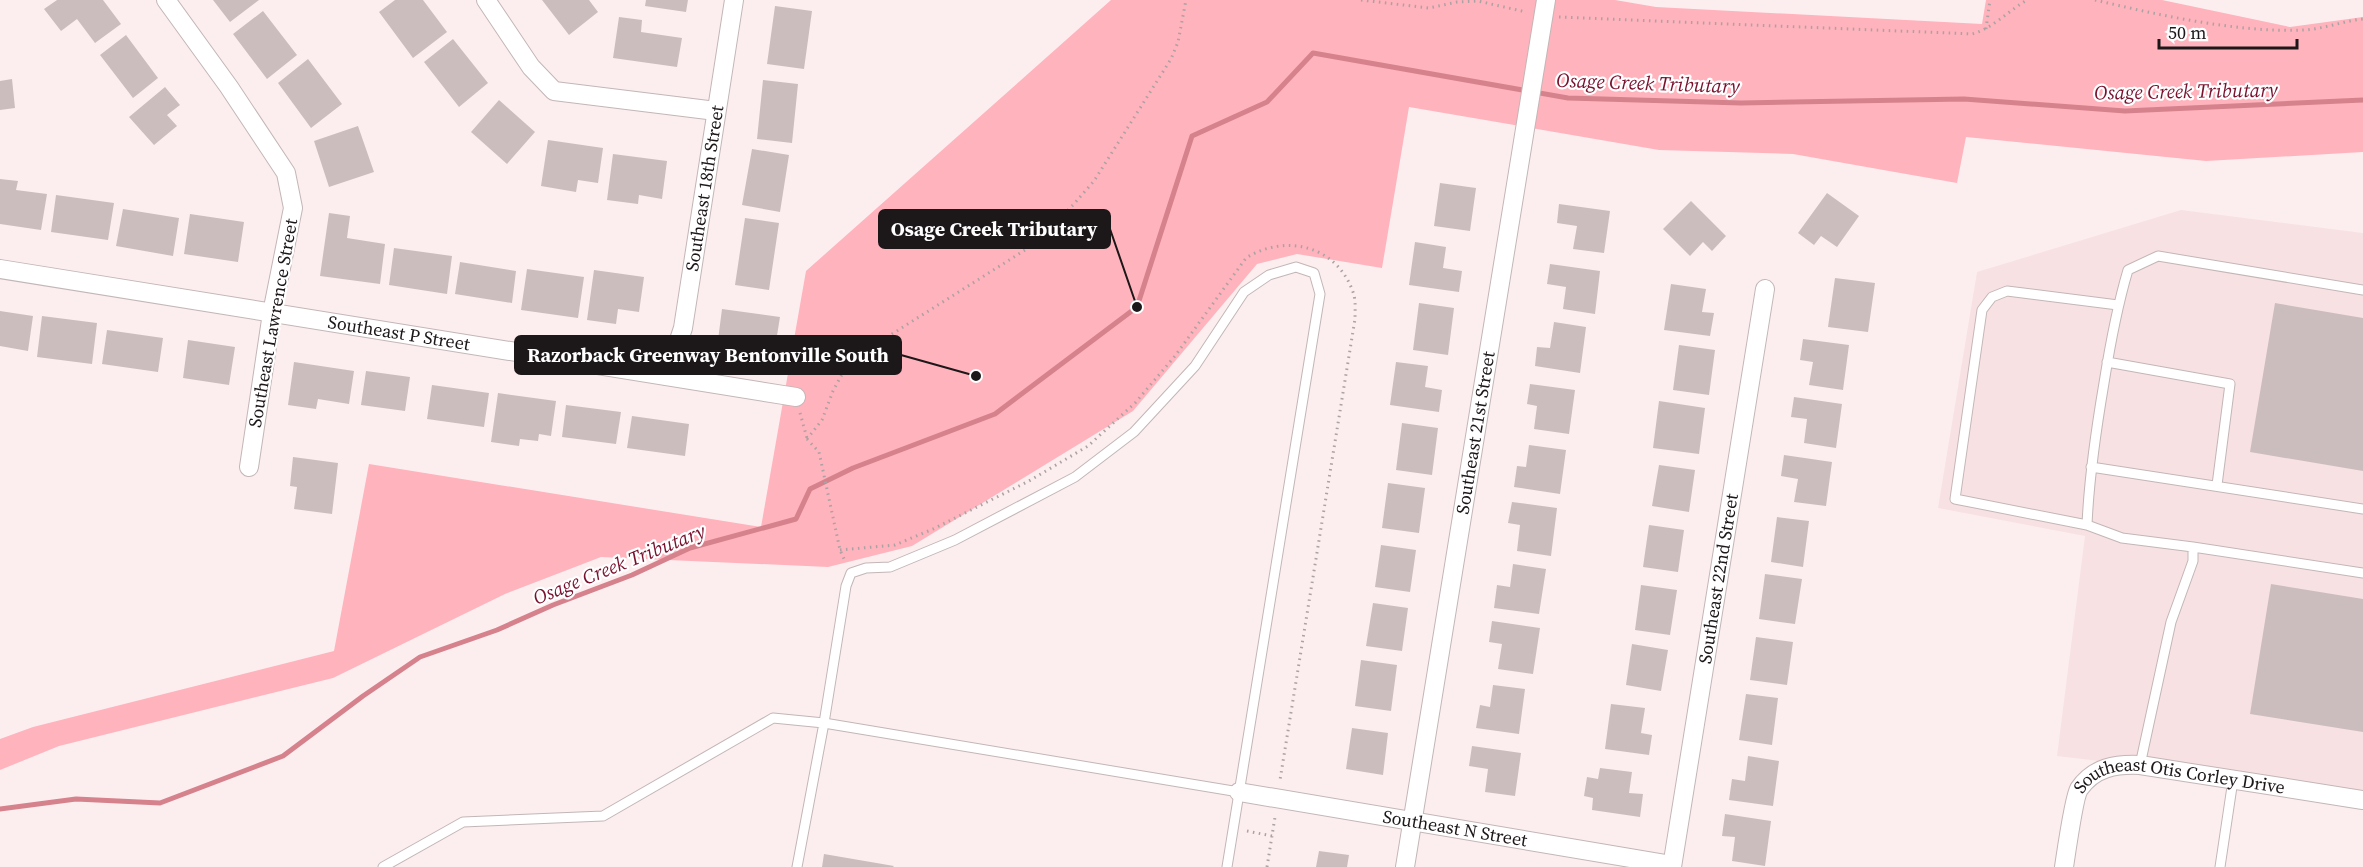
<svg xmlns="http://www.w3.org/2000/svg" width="2363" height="867" font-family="'Source Serif 4',serif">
<rect width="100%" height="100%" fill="#fceeef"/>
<!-- built -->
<path fill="#f8e1e3" d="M2181 210 2363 233V792L2057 756 2085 536 1938 508 1977 272Z"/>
<!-- green -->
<path fill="#ffb3bc" d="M1111 0H1615L1656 7 1982 24 1986 0H2162L2290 27 2363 17V152L2206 161 1966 137 1957 183 1793 154 1659 150 1409 107 1382 268 1297 254 1257 264 1133 411 912 546 828 567 601 557 505 594 333 678 59 746 0 770V739L33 727 334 651 369 464 761 527 806 271Z"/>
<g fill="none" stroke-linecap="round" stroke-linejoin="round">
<!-- stream -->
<path stroke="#d6828d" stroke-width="5" d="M0 809 76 799 160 803 283 756 363 696 420 657 497 630 553 605 632 575 690 548 796 519 810 489 853 468 995 414 1137 307 1192 136 1267 102 1313 53 1568 98 1741 103 1964 99 2125 111 2363 100"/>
</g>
<!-- building -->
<path fill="#cbbdbe" d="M57 0H103L121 24 95 43 77 19 61 31 44 9Z
M213 0H259L230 22Z
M395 0H423L447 32 413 58 379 12Z
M542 0H589L598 12 569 35Z
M646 0H688L686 12 645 6Z
M775 6 812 11 804 69 767 64Z
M263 11 297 55 267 79 233 34Z
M619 17 642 20 641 32 682 38 677 67 613 58Z
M126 35 158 78 133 98 100 55Z
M453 39 488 83 459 107 424 62Z
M308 59 342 104 311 128 278 83Z
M12 79 15 108 0 110V81Z
M763 80 798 84 792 143 757 139Z
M165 87 180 105 167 115 177 126 154 145 129 117Z
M499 100 535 132 507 164 471 132Z
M358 126 374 172 329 187 314 141Z
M548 140 603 148 598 183 578 180 576 192 541 186Z
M752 149 789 155 780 212 742 205Z
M613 154 667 161 662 199 639 195 638 204 607 200Z
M0 179 18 181 16 190 47 194 41 230 0 224Z
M1440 183 1476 188 1470 231 1434 226Z
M1827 193 1859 216 1837 247 1821 236 1814 245 1798 233Z
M56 195 114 203 108 240 51 232Z
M1691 201 1726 236 1712 251 1703 242 1690 256 1663 229Z
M1559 204 1610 211 1604 253 1573 249 1577 226 1557 223Z
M123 209 179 218 173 256 116 246Z
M329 213 350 216 347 238 385 244 380 284 320 276Z
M190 214 244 222 238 262 184 254Z
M745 218 779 223 769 290 735 285Z
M1415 242 1446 247 1443 268 1462 271 1459 292 1409 285Z
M394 248 452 256 447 294 389 285Z
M460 262 516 271 512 303 455 294Z
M1550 264 1600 271 1595 314 1563 309 1566 287 1547 284Z
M527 269 584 277 578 318 521 310Z
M594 270 644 277 639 312 618 309 616 324 587 320Z
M1835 278 1875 283 1868 332 1828 327Z
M1671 284 1706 289 1702 312 1714 313 1710 336 1664 330Z
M1419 303 1454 308 1448 355 1413 350Z
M2275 303 2363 318V471L2250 452Z
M722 309 780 317 775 348 718 340Z
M0 311 33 316 28 351 0 346Z
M42 316 97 323 92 364 37 357Z
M1554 322 1586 327 1580 373 1535 366 1537 347 1550 348Z
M107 330 163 338 158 372 102 364Z
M1803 339 1849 345 1843 390 1809 385 1813 362 1800 360Z
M188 340 235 347 229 385 183 378Z
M1679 345 1715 350 1709 395 1673 390Z
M294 362 354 371 349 404 318 399 316 409 288 405Z
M1396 362 1428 366 1425 387 1442 390 1439 412 1390 405Z
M366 371 410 377 405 411 361 405Z
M1530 384 1575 390 1569 434 1534 429 1537 406 1527 404Z
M432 385 489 393 484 427 427 419Z
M498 393 556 401 551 436 539 434 538 441 520 439 519 446 491 442Z
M1794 397 1842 404 1836 448 1804 443 1807 419 1791 417Z
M1659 401 1705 408 1699 454 1653 448Z
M566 405 621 412 616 444 562 437Z
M632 416 689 424 685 456 627 448Z
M1402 423 1438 428 1432 475 1396 470Z
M1529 445 1566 450 1560 494 1514 487 1517 466 1526 467Z
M1784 455 1832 462 1826 506 1794 502 1798 479 1781 476Z
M293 457 338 463 332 514 294 509 297 487 290 486Z
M1659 465 1695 470 1689 512 1652 506Z
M1388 483 1425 488 1419 533 1382 528Z
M1512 502 1557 508 1551 556 1517 551 1520 525 1508 523Z
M1777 517 1809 521 1803 567 1771 562Z
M1649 525 1684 530 1678 572 1643 567Z
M1381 545 1416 550 1410 592 1375 587Z
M1513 564 1546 569 1539 614 1494 608 1497 585 1510 587Z
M1765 574 1802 579 1795 624 1759 619Z
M2271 584 2363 599V732L2250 714Z
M1641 585 1677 590 1670 635 1635 630Z
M1373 603 1408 608 1402 651 1366 646Z
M1492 621 1540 628 1533 674 1498 669 1502 644 1489 642Z
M1756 637 1793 642 1787 685 1750 680Z
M1632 644 1668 650 1661 691 1626 685Z
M1361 660 1397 665 1391 711 1355 706Z
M1493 685 1525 689 1519 734 1476 728 1480 705 1490 707Z
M1746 694 1778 698 1772 745 1739 740Z
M1611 704 1645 708 1641 733 1652 735 1649 755 1605 749Z
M1352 728 1388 733 1383 775 1346 769Z
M1472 746 1521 753 1515 796 1485 792 1488 769 1469 766Z
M1748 756 1779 761 1773 806 1729 800 1732 779 1745 781Z
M1600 768 1632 772 1629 793 1643 794 1640 817 1592 810 1593 798 1584 796 1587 777 1598 779Z
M1725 814 1771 821 1765 866 1732 861 1735 837 1722 836Z
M1319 851 1349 855 1347 867H1316Z
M824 854 894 866 893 867H822Z"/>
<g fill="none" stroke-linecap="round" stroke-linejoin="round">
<!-- lane casing -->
<g stroke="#c3b6b7" stroke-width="11">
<path id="lane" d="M2107 362 2230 384 2217 485
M2091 467 2363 509
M2087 525 1955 499 1982 310 1992 297 2007 291 2118 305
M2193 547 2363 573
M2140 765 2171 622 2193 561V547L2122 538 2087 525C2089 477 2096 430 2104 383 2110 345 2117 307 2128 270L2158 256 2363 290
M383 867 463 822 603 816 773 718 824 723 1239 792
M797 867 824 723 846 586 851 573 866 568 890 567 955 540 1075 477 1134 432 1195 366 1244 292 1269 275 1296 267 1314 273 1320 294 1227 867
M2220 867 2233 780"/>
</g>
<!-- street casing -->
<g stroke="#c3b6b7" stroke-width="20">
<g id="street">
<path d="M166 0 229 87 286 173 293 208 272 313 249 467"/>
<path d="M486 0 531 67 554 91 716 111"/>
<path id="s1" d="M0 269 796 397"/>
<path id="s2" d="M667 376 683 328 734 0"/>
<path id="s3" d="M1239 792 1672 865"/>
<path id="s4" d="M1405 867 1546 0"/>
<path id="s5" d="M1672 867 1765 289"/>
<path id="s6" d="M2064 867C2066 854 2074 797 2079 789 2094 767 2116 764 2140 765L2363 800"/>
</g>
</g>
<!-- path -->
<path stroke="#ada2a3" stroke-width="3" stroke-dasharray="1.5 4.5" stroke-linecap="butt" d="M1361 0 1429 8 1457 2 1478 1 1526 12
M2095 0C2159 15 2238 33 2304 30 2324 29 2343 21 2363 19
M1559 17 1972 34C1992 29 2008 11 2027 0
M1986 29 1990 0
M800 413 807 438
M807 439 822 420 833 391 841 376 892 334 1033 245 1073 205 1094 181 1171 59 1178 42 1186 0
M807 439 819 452 840 550 845 561
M840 550 895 545 933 529 1029 481 1088 446 1135 403 1175 356 1246 258C1286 233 1337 246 1353 292 1356 300 1355 311 1355 319L1280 780
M1247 831 1272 836
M1267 867 1275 817"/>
<!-- lane -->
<use href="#lane" stroke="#fff" stroke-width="9"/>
<!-- street -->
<use href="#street" stroke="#fff" stroke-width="18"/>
</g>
<g text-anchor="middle" stroke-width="4.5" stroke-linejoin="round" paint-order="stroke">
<!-- street labels -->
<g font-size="18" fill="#1c1718" stroke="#fff">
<text dy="6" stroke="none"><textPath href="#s2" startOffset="192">Southeast 18th Street</textPath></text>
<text transform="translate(273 323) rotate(-80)" y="6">Southeast Lawrence Street</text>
<text dy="6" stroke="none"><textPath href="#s1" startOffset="404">Southeast P Street</textPath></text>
<text dy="6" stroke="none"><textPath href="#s4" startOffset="440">Southeast 21st Street</textPath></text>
<text dy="6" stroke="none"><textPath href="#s5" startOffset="292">Southeast 22nd Street</textPath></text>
<text dy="6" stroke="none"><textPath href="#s6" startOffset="186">Southeast Otis Corley Drive</textPath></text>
<text dy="6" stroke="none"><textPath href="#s3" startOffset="219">Southeast N Street</textPath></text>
</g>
<!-- water labels -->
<g font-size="20" font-style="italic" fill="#77112e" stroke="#fff">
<text transform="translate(1648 83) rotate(2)" y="7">Osage Creek Tributary</text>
<text transform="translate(2186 91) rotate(-1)" y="7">Osage Creek Tributary</text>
<text transform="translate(619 564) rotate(-22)" y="7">Osage Creek Tributary</text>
</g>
</g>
<!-- callouts -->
<path fill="none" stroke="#1c1718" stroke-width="2" d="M1137 307L1110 229M976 376L901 355"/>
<g fill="#1c1718" stroke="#fff" stroke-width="2">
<circle cx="1137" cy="307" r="6"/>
<circle cx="976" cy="376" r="6"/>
</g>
<g fill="#1c1718" stroke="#1c1718" stroke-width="2">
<rect x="879" y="210" width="231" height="38" rx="6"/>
<rect x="515" y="336" width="386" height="38" rx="6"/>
</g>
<g font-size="20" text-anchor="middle" font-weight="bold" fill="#fff">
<text x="994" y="236">Osage Creek Tributary</text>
<text x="708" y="362">Razorback Greenway Bentonville South</text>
</g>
<!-- scale -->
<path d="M2159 39v9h138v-9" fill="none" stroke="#1c1718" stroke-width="3"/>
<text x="2168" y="39" font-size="18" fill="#1c1718" stroke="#ffffff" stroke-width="4.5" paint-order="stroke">50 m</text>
</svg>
